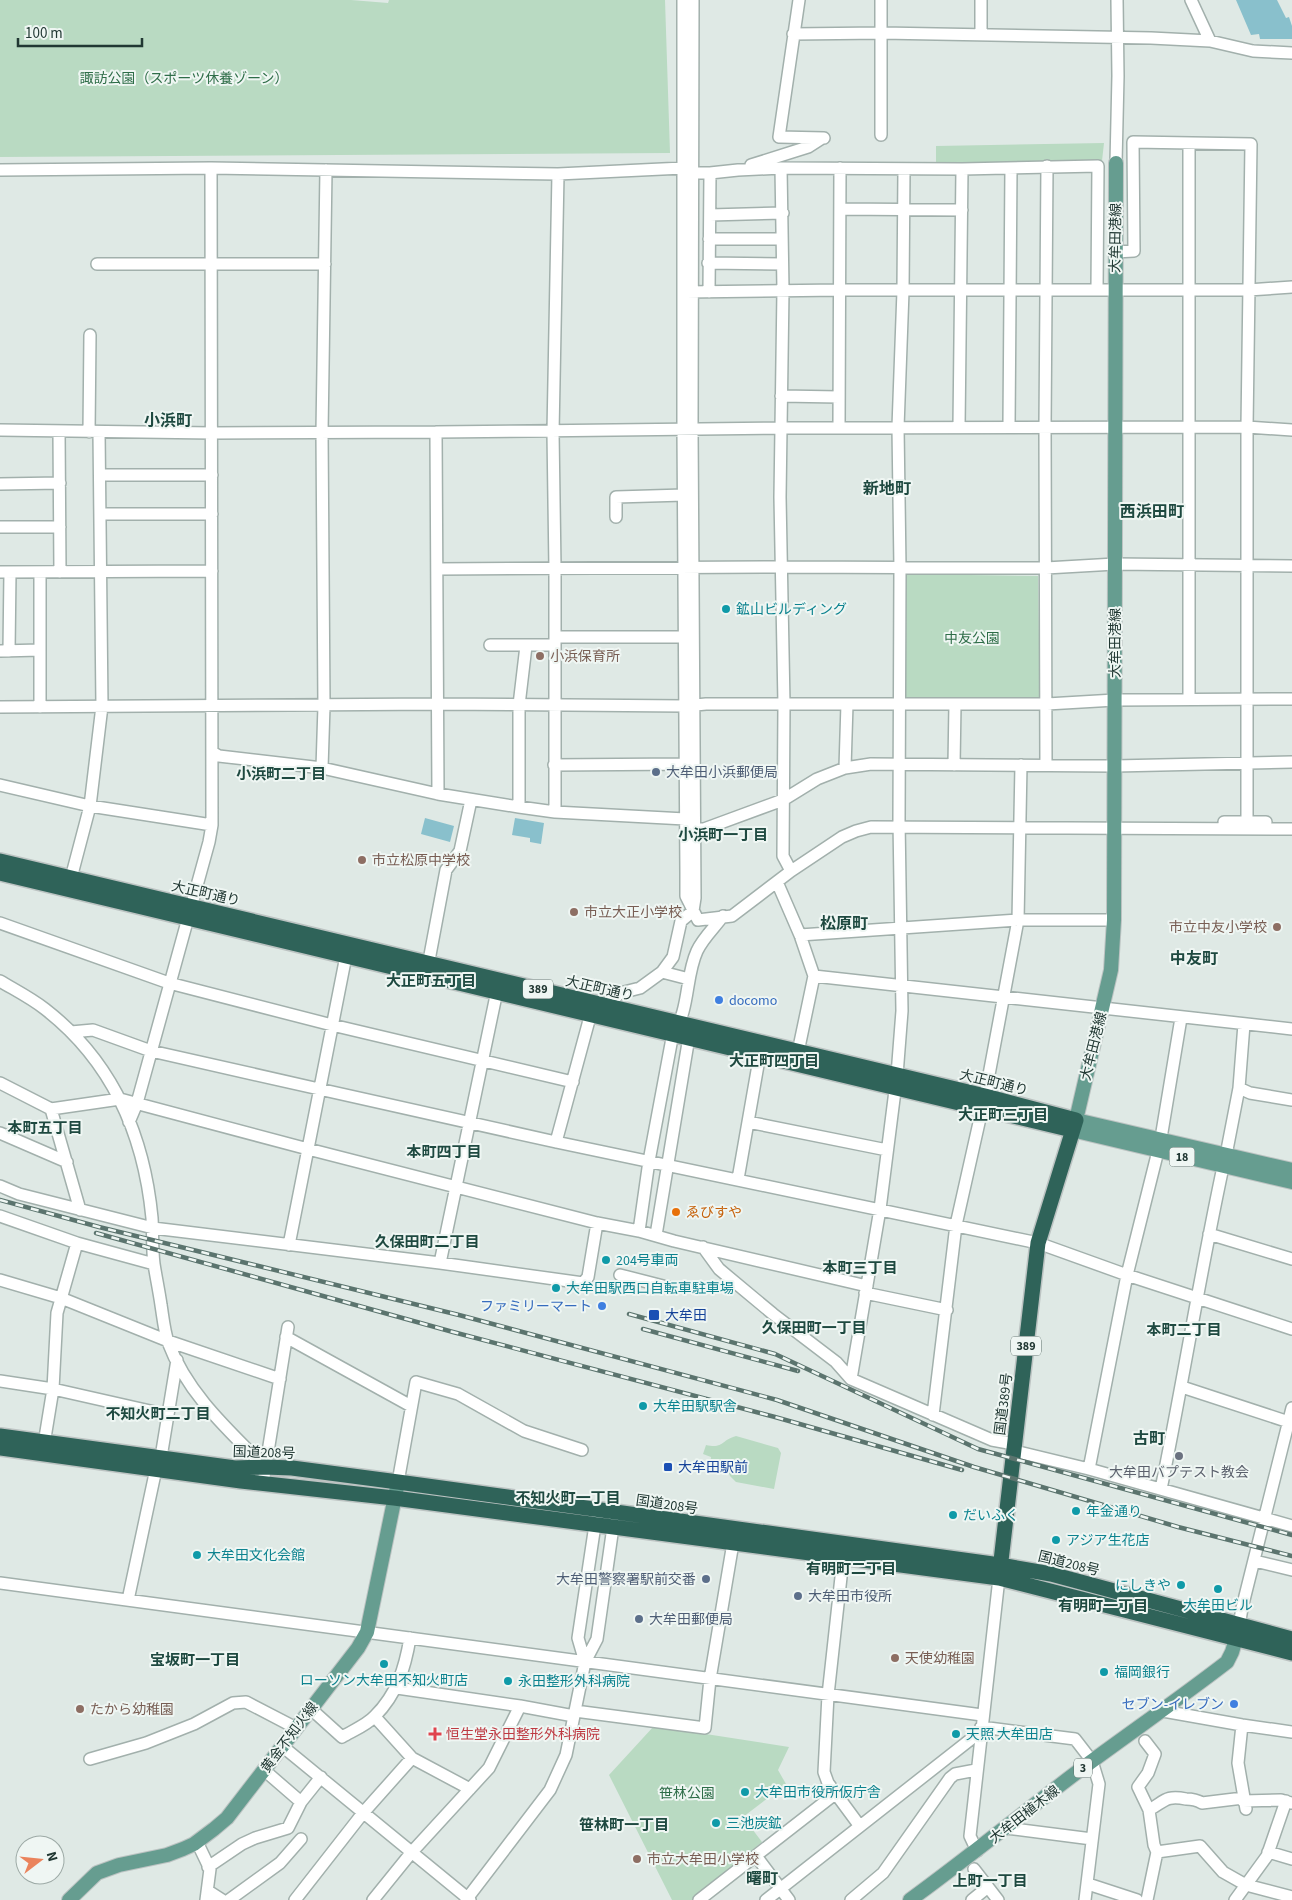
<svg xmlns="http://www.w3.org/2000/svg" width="1292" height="1900" font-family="'Source Sans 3','Noto Sans JP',sans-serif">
<rect width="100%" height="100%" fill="#dfe9e5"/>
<!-- green -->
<path fill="#b9dac2" d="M0 0H351L388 3 389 0H665L670 153 0 157Z
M1104 143 1102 161 936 163V146Z
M905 574 1038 576 1040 701 904 699Z
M736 1436 778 1448 781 1453 774 1489 736 1482 730 1476 727 1469 710 1465 711 1457 703 1454 706 1445C724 1449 721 1440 736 1436Z
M654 1726 789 1747 778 1770 786 1784 743 1817 762 1842 692 1900H672L609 1775Z"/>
<!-- water -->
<path fill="#89c0cc" d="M1236 0H1277L1286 18 1289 17 1292 26V39H1260L1259 34 1251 35Z
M425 818 454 826 450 842 421 834Z
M515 818 544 823 541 844 530 842V838L512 835Z"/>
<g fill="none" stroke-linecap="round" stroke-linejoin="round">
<!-- minor casing -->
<g stroke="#a2b0ac" stroke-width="14">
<path id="minor" d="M683 0V429L686 873V896L698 920 732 916 791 871 842 837 856 831 871 827 1292 829
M799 0 779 137 824 138
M1191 0 1210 41
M793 34 882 33 1151 38 1210 41 1253 51 1292 53
M981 35V0
M881 135V0
M1189 143V699
M1116 163 1118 76 1117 0
M751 165 808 147 822 138
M781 168 783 290 780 497 784 704 783 856 791 871
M0 170 211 168
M840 209 962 210
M710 215 783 213
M709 239H782
M1115 252 1134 251 1133 142 1251 144 1247 427V822
M708 263 782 264
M97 264H325
M686 292 840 290H1248L1292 287
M709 292 710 173
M781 396 839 397
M959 427 962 169
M1009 427 1011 168
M839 428 840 168
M0 430 212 433 436 432 780 428 1247 427 1292 430
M59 431 60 572
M89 432 90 335
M436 432 438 794
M100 475H212
M0 484 60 483
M100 514H212
M616 517V497L684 495
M0 527H60
M438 569 783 567 1046 568 1115 564 1292 566
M0 572 212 571
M555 637H684
M490 645H555
M0 651 40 650
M9 651 10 572
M0 707 438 704 685 706 706 704H1047L1115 700 1292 699
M40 707V572
M212 752 219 756 322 768 438 794 519 807 555 812 685 819 695 829H704L783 800 817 779 845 768 871 764 1115 766 1292 762
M554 765 685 764
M954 765 955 704
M1046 765 1045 427 1047 166
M322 768 324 706 322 432 326 170
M845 768 847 704
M0 785 90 806 212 825
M519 807V705L526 646
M555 812V569L553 432 558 174
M1224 822H1266
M71 878 90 806 102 706 99 432
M777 882 800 935 814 976 798 1052
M0 923 169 983 332 1025 573 1082
M800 935 1018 920H1114
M427 971 446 870 460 851 471 800
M662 972 689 979
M814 976 1292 1029
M0 981C15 990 31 998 45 1009 112 1061 144 1135 152 1218 153 1233 152 1249 154 1264 156 1277 159 1291 161 1305 163 1317 164 1330 168 1342 187 1393 227 1429 265 1467
M605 1010 606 1006 620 993 640 988 662 972 673 957 681 921 693 911 695 898 692 429 693 0
M71 1032 93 1030 151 1051 319 1089 556 1142 1038 1243 1127 1275 1292 1329
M0 1083 51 1109 120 1099 308 1149 597 1223 639 1231 674 1241 867 1286
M1239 1088 1250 1093 1292 1100
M51 1109 80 1210
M129 1122 137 1103 209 842 212 825 211 168 558 174 683 168 692 173H710L738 170 781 168 962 169 1098 166 1097 290
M748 1122 887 1150
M0 1133 67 1162
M1161 1138 1181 1018
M556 1142 591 1013
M1226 1155 1239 1088 1244 1024
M738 1179 761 1048
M0 1186 19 1194 153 1228 440 1263 583 1283 588 1277 597 1223
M0 1216 77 1243 154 1264
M639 1231 649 1161 673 1033C690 1010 685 977 697 951 703 938 715 927 723 916
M1209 1234 1292 1259
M656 1235 689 1037 687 1033
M289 1245 346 956
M703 1247 719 1269 773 1314 836 1362 851 1379 992 1440 1014 1444
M440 1263 497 991
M620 1275 671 1288
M0 1280 61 1298 168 1341 280 1379
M865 1293 947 1310
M286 1337 411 1406
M851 1379 880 1209 897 1075 902 1011 899 821 900 568 898 427 903 291 904 169
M0 1381 53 1389 168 1415
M1182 1387 1292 1423
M933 1415 956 1225 985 1096 1018 920 1021 765
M43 1450 53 1389 57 1313 77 1243
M1014 1451 1089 1469 1292 1526
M1089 1469 1127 1275 1158 1151
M398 1482 416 1382 458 1394 524 1431 582 1450
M263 1483 288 1327
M1161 1489C1183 1382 1200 1274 1223 1167
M843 1559 828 1695 824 1772 828 1783 859 1825
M1255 1561 1292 1570
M0 1583 982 1715
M128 1600 156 1469 161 1457 177 1360
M1239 1626 1242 1608 1292 1408
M585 1662 578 1638 595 1525 599 1510
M397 1688 520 1706
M311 1709 342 1737C352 1731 367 1725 375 1716 397 1694 405 1668 410 1638
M575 1711 705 1728 710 1679 733 1543
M1163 1711 1242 1725 1292 1732
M375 1717 412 1758 470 1789
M1242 1725 1238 1763 1246 1809
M981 1727 1075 1739 1092 1761 1099 1784 1085 1900
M1145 1741 1155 1754 1148 1773 1138 1787 1149 1810 1154 1845 1157 1852 1200 1846 1223 1872 1246 1885 1292 1897
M282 1746 470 1900
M90 1759 146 1743 194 1724 233 1703 246 1702 296 1728
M264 1770 301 1802
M1243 1801 1281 1800 1291 1803
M1149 1810C1165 1801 1166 1795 1186 1799 1192 1799 1197 1800 1202 1803L1243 1798
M1006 1828 1092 1839
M197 1842 210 1869 206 1900
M977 1851 970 1836 999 1578
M1268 1852 1292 1859
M756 1856 789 1900
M208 1867 242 1844 255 1838 288 1828 301 1802 321 1777
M974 1869 998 1900
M1088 1884 1137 1900
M208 1891 222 1900
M229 1900 280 1863 301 1839
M295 1900 363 1813 412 1758
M373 1900 411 1853 489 1768 520 1706 574 1716
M466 1900 550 1790 566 1755 585 1662 597 1639 614 1520
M699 1900 835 1794
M766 1900 980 1732
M851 1900 883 1873 950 1778 955 1774 976 1770
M972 1900 988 1887
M1147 1900 1157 1852
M1235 1900 1267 1856 1286 1801"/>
</g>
<!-- major casing -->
<g stroke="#bcc3c2" stroke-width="16">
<path id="major" d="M1116 163 1114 920 1111 970 1076 1120 1292 1170
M1072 1130 1292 1182
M69 1900 97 1873 119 1865 167 1855 183 1849 194 1844 214 1829 227 1818 358 1648 367 1632 397 1487
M910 1900C972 1855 1031 1806 1092 1761 1137 1728 1183 1696 1227 1662L1232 1652 1239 1629"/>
</g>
<!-- highway casing -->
<g stroke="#bcc3c2" stroke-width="18">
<path id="highway" d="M0 861 985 1096 1076 1120 1038 1243 999 1578
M0 873 1072 1130
M0 1436 235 1468 265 1467 292 1468 398 1482 1000 1565 1051 1574 1292 1639
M0 1448 241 1481 394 1498 999 1578 1292 1653"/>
</g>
<!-- minor -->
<use href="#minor" stroke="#fff" stroke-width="11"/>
<!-- major -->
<use href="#major" stroke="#669d90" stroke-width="14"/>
<!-- highway -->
<use href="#highway" stroke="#2f6359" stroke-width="15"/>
<!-- rail casing -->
<g stroke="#5b746e" stroke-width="4.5">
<path id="rail" d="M0 1200 99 1227 459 1315 777 1400 974 1467 1178 1527 1292 1556
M96 1233 453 1332 775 1417 962 1470
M629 1314 775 1354 978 1449 1292 1535
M643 1329 798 1371"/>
</g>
<!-- rail -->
<use href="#rail" stroke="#eff6f3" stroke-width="2.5" stroke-dasharray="8" stroke-linecap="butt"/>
</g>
<!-- markers -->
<g fill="#0f9aa8" stroke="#eff6f3" stroke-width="2">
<circle cx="726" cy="609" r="5"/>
<circle cx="606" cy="1260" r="5"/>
<circle cx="556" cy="1288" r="5"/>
<circle cx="643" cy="1406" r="5"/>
<circle cx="1076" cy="1511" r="5"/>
<circle cx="953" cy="1515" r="5"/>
<circle cx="1056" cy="1540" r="5"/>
<circle cx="197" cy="1555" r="5"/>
<circle cx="1181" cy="1585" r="5"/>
<circle cx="1218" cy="1589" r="5"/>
<circle cx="384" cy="1664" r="5"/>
<circle cx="1104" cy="1672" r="5"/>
<circle cx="508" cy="1681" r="5"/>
<circle cx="956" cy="1734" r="5"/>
<circle cx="745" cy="1792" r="5"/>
<circle cx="716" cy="1823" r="5"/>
</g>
<g fill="#8d6e63" stroke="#eff6f3" stroke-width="2">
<circle cx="540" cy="656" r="5"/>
<circle cx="362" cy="860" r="5"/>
<circle cx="574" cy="912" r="5"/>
<circle cx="1277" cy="927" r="5"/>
<circle cx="895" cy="1658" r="5"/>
<circle cx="80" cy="1709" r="5"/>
<circle cx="637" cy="1859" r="5"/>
</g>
<g fill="#5c6f8a" stroke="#eff6f3" stroke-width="2">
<circle cx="656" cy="772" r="5"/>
<circle cx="706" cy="1579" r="5"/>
<circle cx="798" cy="1596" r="5"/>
<circle cx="639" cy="1619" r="5"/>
</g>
<g fill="#3f7fe0" stroke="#eff6f3" stroke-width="2">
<circle cx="719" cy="1000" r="5"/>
<circle cx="602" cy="1306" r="5"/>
<circle cx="1234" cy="1704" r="5"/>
</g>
<circle fill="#e8710a" stroke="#eff6f3" stroke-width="2" cx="676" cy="1212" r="5"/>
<g fill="#1a4fb4" stroke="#eff6f3" stroke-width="2">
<rect x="648" y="1309" width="12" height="12" rx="2.5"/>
<rect x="663" y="1462" width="10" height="10" rx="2.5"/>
</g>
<circle fill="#6b7280" stroke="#eff6f3" stroke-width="2" cx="1179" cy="1456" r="5"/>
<path fill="#e0444e" stroke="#eff6f3" stroke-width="2" d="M432.5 1726.5h5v5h5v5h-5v5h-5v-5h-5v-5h5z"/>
<g text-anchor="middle" stroke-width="4" stroke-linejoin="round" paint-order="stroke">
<!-- shield labels -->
<g fill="#eff6f3" stroke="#5f716d" stroke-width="1">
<rect x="523" y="979.5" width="30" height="19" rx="4"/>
<rect x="1169.5" y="1147.5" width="25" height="19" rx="4"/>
<rect x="1011" y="1336.5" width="30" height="19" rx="4"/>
<rect x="1074" y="1758.5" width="18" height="19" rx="4"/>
</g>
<g font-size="12" font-weight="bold" fill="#213833">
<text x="538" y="993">389</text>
<text x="1182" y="1161">18</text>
<text x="1026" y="1350">389</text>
<text x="1083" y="1772">3</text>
</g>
<!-- park labels -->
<g font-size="14" fill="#2e6d48" stroke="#eff6f3">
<text x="184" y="83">諏訪公園（スポーツ休養ゾーン）</text>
<text x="972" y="643">中友公園</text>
<text x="687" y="1798">笹林公園</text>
</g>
<!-- street labels -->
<g font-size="14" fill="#213833" stroke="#eff6f3">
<text transform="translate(1115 238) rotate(-89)" y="5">大牟田港線</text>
<text transform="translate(1115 643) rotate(-90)" y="5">大牟田港線</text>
<text transform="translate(206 893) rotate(13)" y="5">大正町通り</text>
<text transform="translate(600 988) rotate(13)" y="5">大正町通り</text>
<text transform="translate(1093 1046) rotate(-76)" y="5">大牟田港線</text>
<text transform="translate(994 1082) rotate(14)" y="5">大正町通り</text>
<text transform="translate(1003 1404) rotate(-83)" y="5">国道389号</text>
<text transform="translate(264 1452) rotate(2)" y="5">国道208号</text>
<text transform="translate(667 1504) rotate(8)" y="5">国道208号</text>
<text transform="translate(1069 1563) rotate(14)" y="5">国道208号</text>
<text transform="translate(289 1737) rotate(-53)" y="5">黄金不知火線</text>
<text transform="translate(1024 1814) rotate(-38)" y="5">大牟田植木線</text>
</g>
<!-- culture labels -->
<g font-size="14" fill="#0d838f" stroke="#eff6f3" text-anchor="start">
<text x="736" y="614">鉱山ビルディング</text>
<text x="616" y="1265">204号車両</text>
<text x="566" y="1293">大牟田駅西口自転車駐車場</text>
<text x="653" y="1411">大牟田駅駅舎</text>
<text x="1086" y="1516">年金通り</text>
<text x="963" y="1520">だいふく</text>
<text x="1066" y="1545">アジア生花店</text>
<text x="207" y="1560">大牟田文化会館</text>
<text x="1171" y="1590" text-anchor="end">にしきや</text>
<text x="1218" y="1610" text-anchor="middle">大牟田ビル</text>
<text x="1114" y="1677">福岡銀行</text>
<text x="384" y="1685" text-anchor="middle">ローソン大牟田不知火町店</text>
<text x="518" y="1686">永田整形外科病院</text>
<text x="966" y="1739">天照 大牟田店</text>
<text x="755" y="1797">大牟田市役所仮庁舎</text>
<text x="726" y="1828">三池炭鉱</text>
</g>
<!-- education labels -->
<g font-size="14" fill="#785e54" stroke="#eff6f3" text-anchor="start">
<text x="550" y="661">小浜保育所</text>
<text x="372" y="865">市立松原中学校</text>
<text x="584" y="917">市立大正小学校</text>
<text x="1267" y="932" text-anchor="end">市立中友小学校</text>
<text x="905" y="1663">天使幼稚園</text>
<text x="90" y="1714">たから幼稚園</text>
<text x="647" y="1864">市立大牟田小学校</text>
</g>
<!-- service labels -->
<g font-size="14" fill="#4e5e75" stroke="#eff6f3" text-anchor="start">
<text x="666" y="777">大牟田小浜郵便局</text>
<text x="696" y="1584" text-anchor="end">大牟田警察署駅前交番</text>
<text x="808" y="1601">大牟田市役所</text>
<text x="649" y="1624">大牟田郵便局</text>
</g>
<!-- shop labels -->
<g font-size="14" fill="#366cbe" stroke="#eff6f3" text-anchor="end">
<text x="729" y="1005" text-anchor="start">docomo</text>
<text x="592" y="1311">ファミリーマート</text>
<text x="1224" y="1709">セブン-イレブン</text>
</g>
<!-- food labels -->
<g font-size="14" fill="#c56008" stroke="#eff6f3" text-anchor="start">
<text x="686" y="1217">ゑびすや</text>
</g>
<!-- transit labels -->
<g font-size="14" fill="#164399" stroke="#eff6f3" text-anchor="start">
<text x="665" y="1320">大牟田</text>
<text x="678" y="1472">大牟田駅前</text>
</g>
<!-- worship labels -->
<g font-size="14" fill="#5b616d" stroke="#eff6f3">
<text x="1179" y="1477">大牟田バプテスト教会</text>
</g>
<!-- health labels -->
<g font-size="14" fill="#be3a42" stroke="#eff6f3" text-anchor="start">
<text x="446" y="1739">恒生堂永田整形外科病院</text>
</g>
<!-- neighbourhood labels -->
<g font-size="15" font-weight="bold" fill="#1e4940" stroke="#eff6f3">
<text x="281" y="779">小浜町二丁目</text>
<text x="723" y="840">小浜町一丁目</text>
<text x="431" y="986">大正町五丁目</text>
<text x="774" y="1066">大正町四丁目</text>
<text x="1003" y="1120">大正町三丁目</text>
<text x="45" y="1133">本町五丁目</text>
<text x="444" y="1157">本町四丁目</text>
<text x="427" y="1247">久保田町二丁目</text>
<text x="860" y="1273">本町三丁目</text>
<text x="814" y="1333">久保田町一丁目</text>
<text x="1184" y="1335">本町二丁目</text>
<text x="158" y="1419">不知火町二丁目</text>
<text x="568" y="1503">不知火町一丁目</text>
<text x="851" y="1574">有明町二丁目</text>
<text x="1103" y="1611">有明町一丁目</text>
<text x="195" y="1665">宝坂町一丁目</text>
<text x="624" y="1830">笹林町一丁目</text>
<text x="990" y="1886">上町一丁目</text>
</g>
<!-- quarter labels -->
<g font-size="16" font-weight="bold" fill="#1e4940" stroke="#eff6f3">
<text x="168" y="426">小浜町</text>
<text x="887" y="494">新地町</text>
<text x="1152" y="517">西浜田町</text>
<text x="844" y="929">松原町</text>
<text x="1194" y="964">中友町</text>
<text x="1149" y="1444">古町</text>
<text x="762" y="1884">曙町</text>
</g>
</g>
<!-- north arrow -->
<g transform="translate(40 1860) rotate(74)"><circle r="24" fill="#eff6f3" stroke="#9daaa6"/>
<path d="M0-4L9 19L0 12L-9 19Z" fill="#ea835c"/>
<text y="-8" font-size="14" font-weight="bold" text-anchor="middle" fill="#213833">N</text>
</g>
<!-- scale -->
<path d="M18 38v8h124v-8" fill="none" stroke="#213833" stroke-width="2.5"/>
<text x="25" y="38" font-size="15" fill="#213833" stroke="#eff6f3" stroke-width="4" paint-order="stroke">100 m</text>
</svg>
